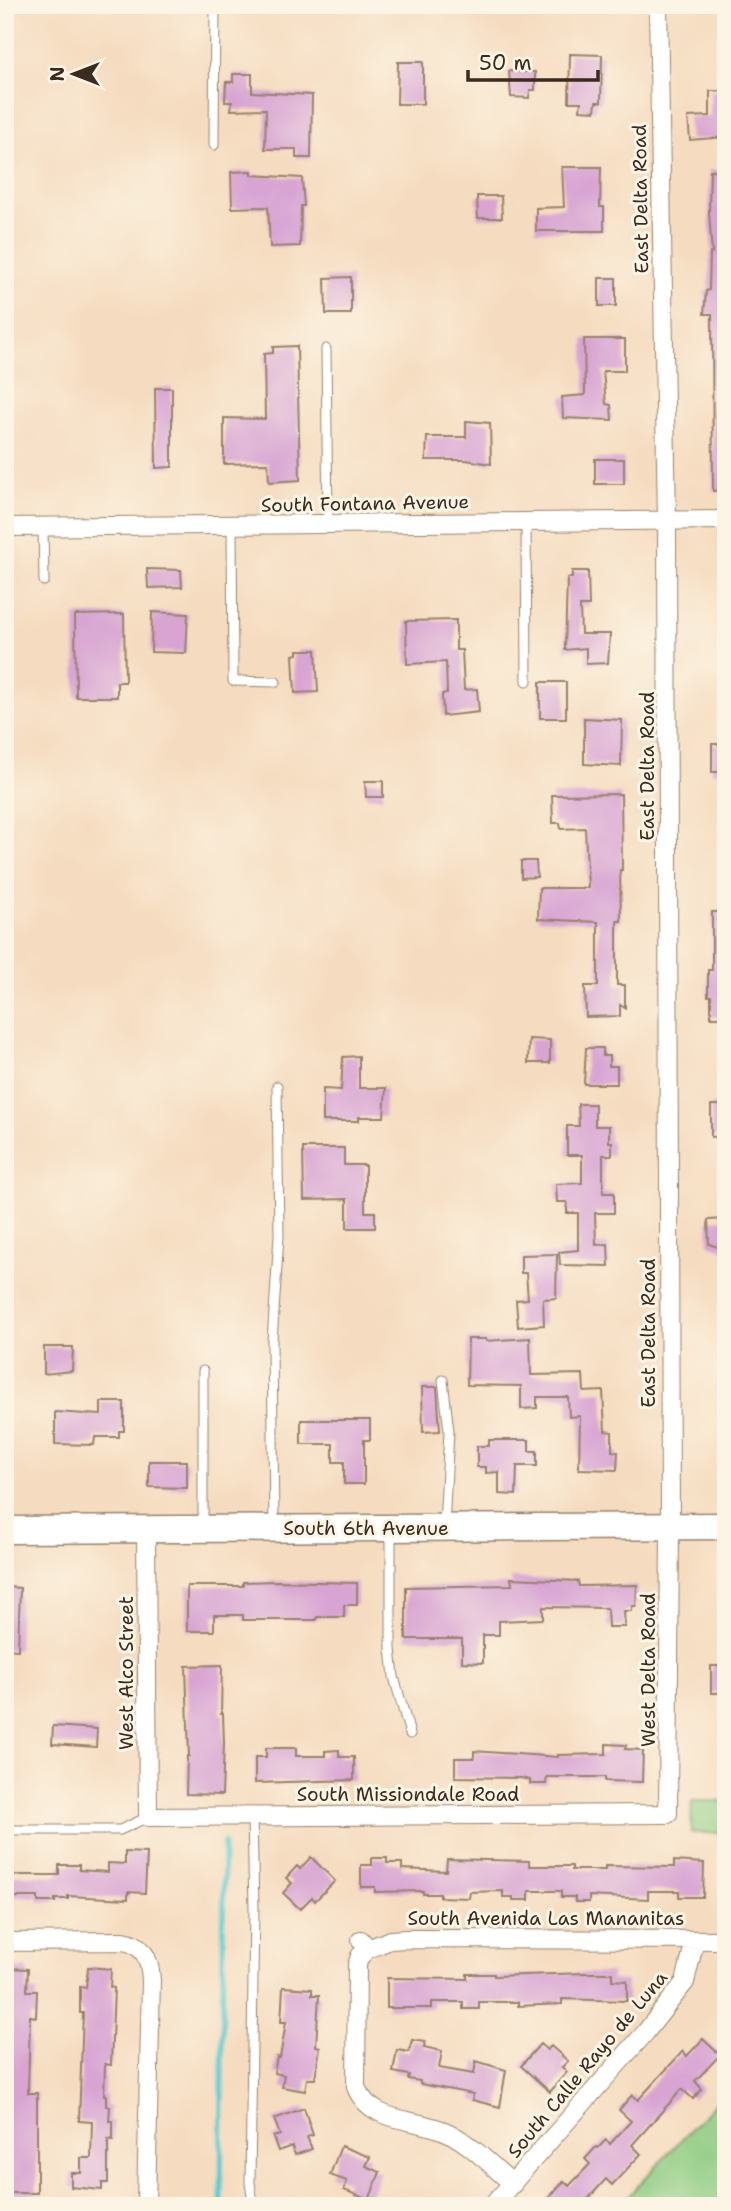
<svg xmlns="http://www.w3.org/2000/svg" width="731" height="2211" font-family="'Shantell Sans',sans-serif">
<rect width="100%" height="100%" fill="#fcf5e5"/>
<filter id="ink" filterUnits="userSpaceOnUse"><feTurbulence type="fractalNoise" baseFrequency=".0143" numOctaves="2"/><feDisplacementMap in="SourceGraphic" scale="14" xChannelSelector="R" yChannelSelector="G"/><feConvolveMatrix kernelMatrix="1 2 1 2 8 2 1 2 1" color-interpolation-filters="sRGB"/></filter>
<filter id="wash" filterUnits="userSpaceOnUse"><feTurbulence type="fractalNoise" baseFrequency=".00686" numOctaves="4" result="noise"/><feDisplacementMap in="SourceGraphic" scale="28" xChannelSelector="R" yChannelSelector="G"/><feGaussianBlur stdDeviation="1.57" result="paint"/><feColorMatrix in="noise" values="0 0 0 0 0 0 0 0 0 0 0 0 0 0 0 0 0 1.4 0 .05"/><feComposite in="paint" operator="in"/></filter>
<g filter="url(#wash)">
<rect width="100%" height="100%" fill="#f5dbbf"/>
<!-- green -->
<path fill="#8dcb81" stroke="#647a50" stroke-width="2" d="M692 1801H726V1833H691Z
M726 2092V2206H619Z"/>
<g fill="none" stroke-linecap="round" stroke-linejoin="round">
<!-- stream -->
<path stroke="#5dcad0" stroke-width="5" d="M221 2206 224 1842"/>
</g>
<g id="blocks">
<!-- building -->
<path fill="#d8a5d3" d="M570 54 602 55 601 102H596L595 111 580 110 581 102H569Z
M398 62H423V104H397Z
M509 71 535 72V90H530L529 98 511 97Z
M233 74H252V92L312 95 311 158H296V149H265L266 109 231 110 232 102H225L226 82H233Z
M710 91H726L725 137 690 140 688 117 710 116Z
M562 167H601L600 207H604V231H536V208L564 207Z
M710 170H726V491H713L712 314H704L706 291 709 290 710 253H712L709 212Z
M252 171V175L302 178 304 206H301L300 246 270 247 268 207 232 208 231 172Z
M477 196H501L502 218H478Z
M351 277V314H326L325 278Z
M599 278H616V306H599Z
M584 339H625V371H603L606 404 611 405 612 420 563 418 562 397 585 395Z
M297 346 300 480 269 482 268 463 224 464V418L265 419 264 354 273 353V347Z
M155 388H172V467L156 468Z
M466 421 490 423 491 464 466 460H426L427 437H466Z
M595 459H624V484H595Z
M147 569 181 570 182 587 148 588Z
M572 571H588L589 606H580L581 634H610L608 663 586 664V648L565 650 567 578H572Z
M152 612 188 614 186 653 151 652Z
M124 614 125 682H117V697H76L75 615Z
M456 620V650H462L464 690 477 689 479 712 443 716 442 694 447 693 446 662 407 664 406 621Z
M298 650H316L318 692 295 693 293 655 298 654Z
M540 682H566V718H540Z
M584 718 622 720 621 766 584 764Z
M712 744H726V772H712Z
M365 781H383V797H366Z
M621 794 622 870H620L621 921H617V985H625V1008L620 1005V1016L586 1017 585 986H598V922L538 919 539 888H588L585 828 561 829 560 823H553L552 795Z
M521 861H536L537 877 521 878Z
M712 912H726V1017H711V996H708V970H712Z
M529 1039 550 1040V1063H528Z
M586 1048H603V1056H609V1066H617V1084H584Z
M359 1056V1088H386L384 1117H359V1121H323V1089L341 1090 343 1057Z
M578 1104H595V1126H609V1142H612V1155H603V1193H614V1213H595L596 1245 608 1244 609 1266 560 1265 559 1252 578 1250V1213H567V1202H557L556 1184 582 1183V1155H567V1126H579Z
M711 1105H726V1136L711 1137Z
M303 1148H344V1165H365V1212H375V1228H347V1199L304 1200Z
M726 1219V1250L709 1244 708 1220Z
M557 1254 556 1298 543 1299 544 1325 518 1327 516 1300 528 1299 526 1273H521V1255Z
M530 1338 531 1375 583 1374 584 1392 603 1391 605 1431 612 1432V1451L618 1452 617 1470 579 1469 580 1416 569 1417 568 1397H537V1408L521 1409V1386L467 1385 468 1339H486V1341Z
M44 1347H73L72 1371 44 1374Z
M422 1387H437L440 1431 423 1432Z
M101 1402H124V1431H119V1437H95L94 1445 55 1444V1412L101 1415Z
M301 1420H370V1440H364V1484H344V1462H333V1444H301Z
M489 1440H529V1451H537V1466H517L516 1495 499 1494V1472L486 1473V1467H477V1446H489Z
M149 1461H187V1488L149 1487Z
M511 1578 578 1581 579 1586 637 1585 636 1606H632V1611H624L625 1627H608L607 1608 543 1607V1619L499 1621V1635H483V1663L462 1662V1639H406V1587L512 1585Z
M275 1581 357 1583V1605H344V1617H317L316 1620H243V1615H214V1631H187V1586H243V1582Z
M5 1587 20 1588 18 1650 5 1649Z
M222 1665 221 1714H223L224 1743 222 1795 186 1794 187 1756H189L186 1666Z
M711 1666H726V1693H711Z
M53 1726 97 1729 96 1747 52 1744Z
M606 1744 626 1745 625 1749 643 1750 642 1782 605 1781V1777H547L546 1784H530V1780L521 1778 455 1777V1758H474V1751L558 1757V1755L606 1754Z
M266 1748H296V1756H325V1751L339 1750V1757H354V1780L255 1783V1757H266Z
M125 1852 147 1853 145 1893 128 1892V1899L68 1896V1899H55V1902H38V1897H5V1875H59V1865H79V1870L108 1872V1863L125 1864Z
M311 1857 335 1881 315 1901 312 1897 300 1909 283 1893 292 1883 286 1878 297 1866 300 1869Z
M372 1858H387V1863H402V1869L446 1871 447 1859 529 1861V1866H572V1870H605V1866L674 1867V1861L704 1863 703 1897H679V1891H648V1899L589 1896V1902H575V1897H561V1891H529V1900H513V1897H503V1891L470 1892 469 1898 440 1897V1894H423V1891L375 1892V1887H361V1865H372Z
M88 1967 111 1969 110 1987 114 1988 111 2065 105 2064 104 2095H106V2106L110 2107 109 2121H113V2140L108 2139V2183H102V2190L71 2187V2173H81V2158H91L92 2122 79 2121 83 2013H80V1987L86 1988Z
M5 1968 28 1969 27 1991H37L36 2017 30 2016 28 2093H37V2193H5Z
M586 1973H612V1980L627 1981V2001L562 1999V2004L518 2006V2002H479V2009H463V2002H432V2008H387V1978L467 1979V1974H494V1976Z
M283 1987 312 1989V1995H319L316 2046 320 2047 315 2079H307L305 2091 282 2087 284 2075 274 2073 277 2057 280 2058 286 2022H281Z
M703 2039 720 2055 695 2081 702 2089 693 2099 682 2089 632 2145 641 2154 612 2185 606 2179 588 2199 595 2206H541L564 2181 569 2186 590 2164 585 2159 596 2147 598 2148 606 2140 610 2144 631 2121 619 2110 632 2095 638 2100 683 2051 687 2056Z
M412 2040 425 2042 424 2047 442 2051 439 2068 474 2074 476 2061 506 2070 500 2107 472 2100 473 2094 420 2084V2081L408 2079 409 2075 393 2072 397 2050 409 2052Z
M540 2044 547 2050 551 2046 568 2061 562 2067 567 2072 550 2092 521 2066Z
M304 2108 313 2135 307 2137 312 2149 295 2155 292 2146 278 2151 273 2137 280 2135 274 2119Z
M341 2146 370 2157 366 2166 380 2172 369 2200 344 2190 347 2181 330 2175Z"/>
</g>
</g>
<g filter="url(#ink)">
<use href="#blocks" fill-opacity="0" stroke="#98826e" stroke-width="2"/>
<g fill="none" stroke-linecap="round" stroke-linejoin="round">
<!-- lane casing -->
<g stroke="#98826e" stroke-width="11">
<path id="lane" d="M214 145 215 5
M326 349 328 524
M526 522 527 681
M232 525 233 681 276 682
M43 527 44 581
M203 1371V1528
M443 1380 449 1431 444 1526
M274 1527 272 1342 279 1236 277 1086
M391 1530V1648L394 1677 410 1734
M252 1816 254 1909 250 2183 253 2202 256 2206
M5 1830H120L148 1817"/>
</g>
<!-- street casing -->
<g stroke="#98826e" stroke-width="20">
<path id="street" d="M5 527 726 520
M146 1530 148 1817 668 1814 670 1527 667 520 658 5
M361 1940 368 1949 360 1956 357 1965 356 2087C371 2125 417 2117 449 2133 472 2145 493 2167 513 2184
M5 1942 123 1941C144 1944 150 1960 151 1980L146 2206
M368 1949 390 1940 406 1939 726 1940
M492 2206 645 2033 685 1982 695 1940"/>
</g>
<!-- secondary casing -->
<g stroke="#98826e" stroke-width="29">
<path id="secondary" d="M5 1530 726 1526"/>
</g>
<!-- lane -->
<use href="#lane" stroke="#fff" stroke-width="9"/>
<!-- street -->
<use href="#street" stroke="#fff" stroke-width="18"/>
<!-- secondary -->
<use href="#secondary" stroke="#fff" stroke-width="26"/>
</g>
</g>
<g text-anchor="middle" stroke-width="6" stroke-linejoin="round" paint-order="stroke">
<!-- street labels -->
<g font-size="19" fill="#3b2a1e" stroke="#fcf5e5">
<text transform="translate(640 199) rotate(-91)" y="7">East Delta Road</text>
<text transform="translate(365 503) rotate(-1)" y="7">South Fontana Avenue</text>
<text transform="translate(647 766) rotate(-90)" y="7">East Delta Road</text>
<text transform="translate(648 1333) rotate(-90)" y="7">East Delta Road</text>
<text x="366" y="1535">South 6th Avenue</text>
<text transform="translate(648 1670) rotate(-90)" y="7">West Delta Road</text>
<text transform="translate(126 1673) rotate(-90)" y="7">West Alco Street</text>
<text x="408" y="1801">South Missiondale Road</text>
<text x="546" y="1925">South Avenida Las Mananitas</text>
<text transform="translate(587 2064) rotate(-50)" y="7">South Calle Rayo de Luna</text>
</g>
</g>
<!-- margin -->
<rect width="731" height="2211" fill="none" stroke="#fcf5e5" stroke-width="28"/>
<!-- north arrow -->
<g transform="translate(74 74) rotate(270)" stroke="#fcf5e5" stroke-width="5" paint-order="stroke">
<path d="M0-5L12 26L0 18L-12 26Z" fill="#3b2a1e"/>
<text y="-10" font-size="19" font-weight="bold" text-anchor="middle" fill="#3b2a1e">N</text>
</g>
<!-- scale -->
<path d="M468 70v10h130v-10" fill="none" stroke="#3b2a1e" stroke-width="3.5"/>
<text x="479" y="70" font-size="21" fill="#3b2a1e" stroke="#fcf5e5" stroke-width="5" paint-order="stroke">50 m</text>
</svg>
